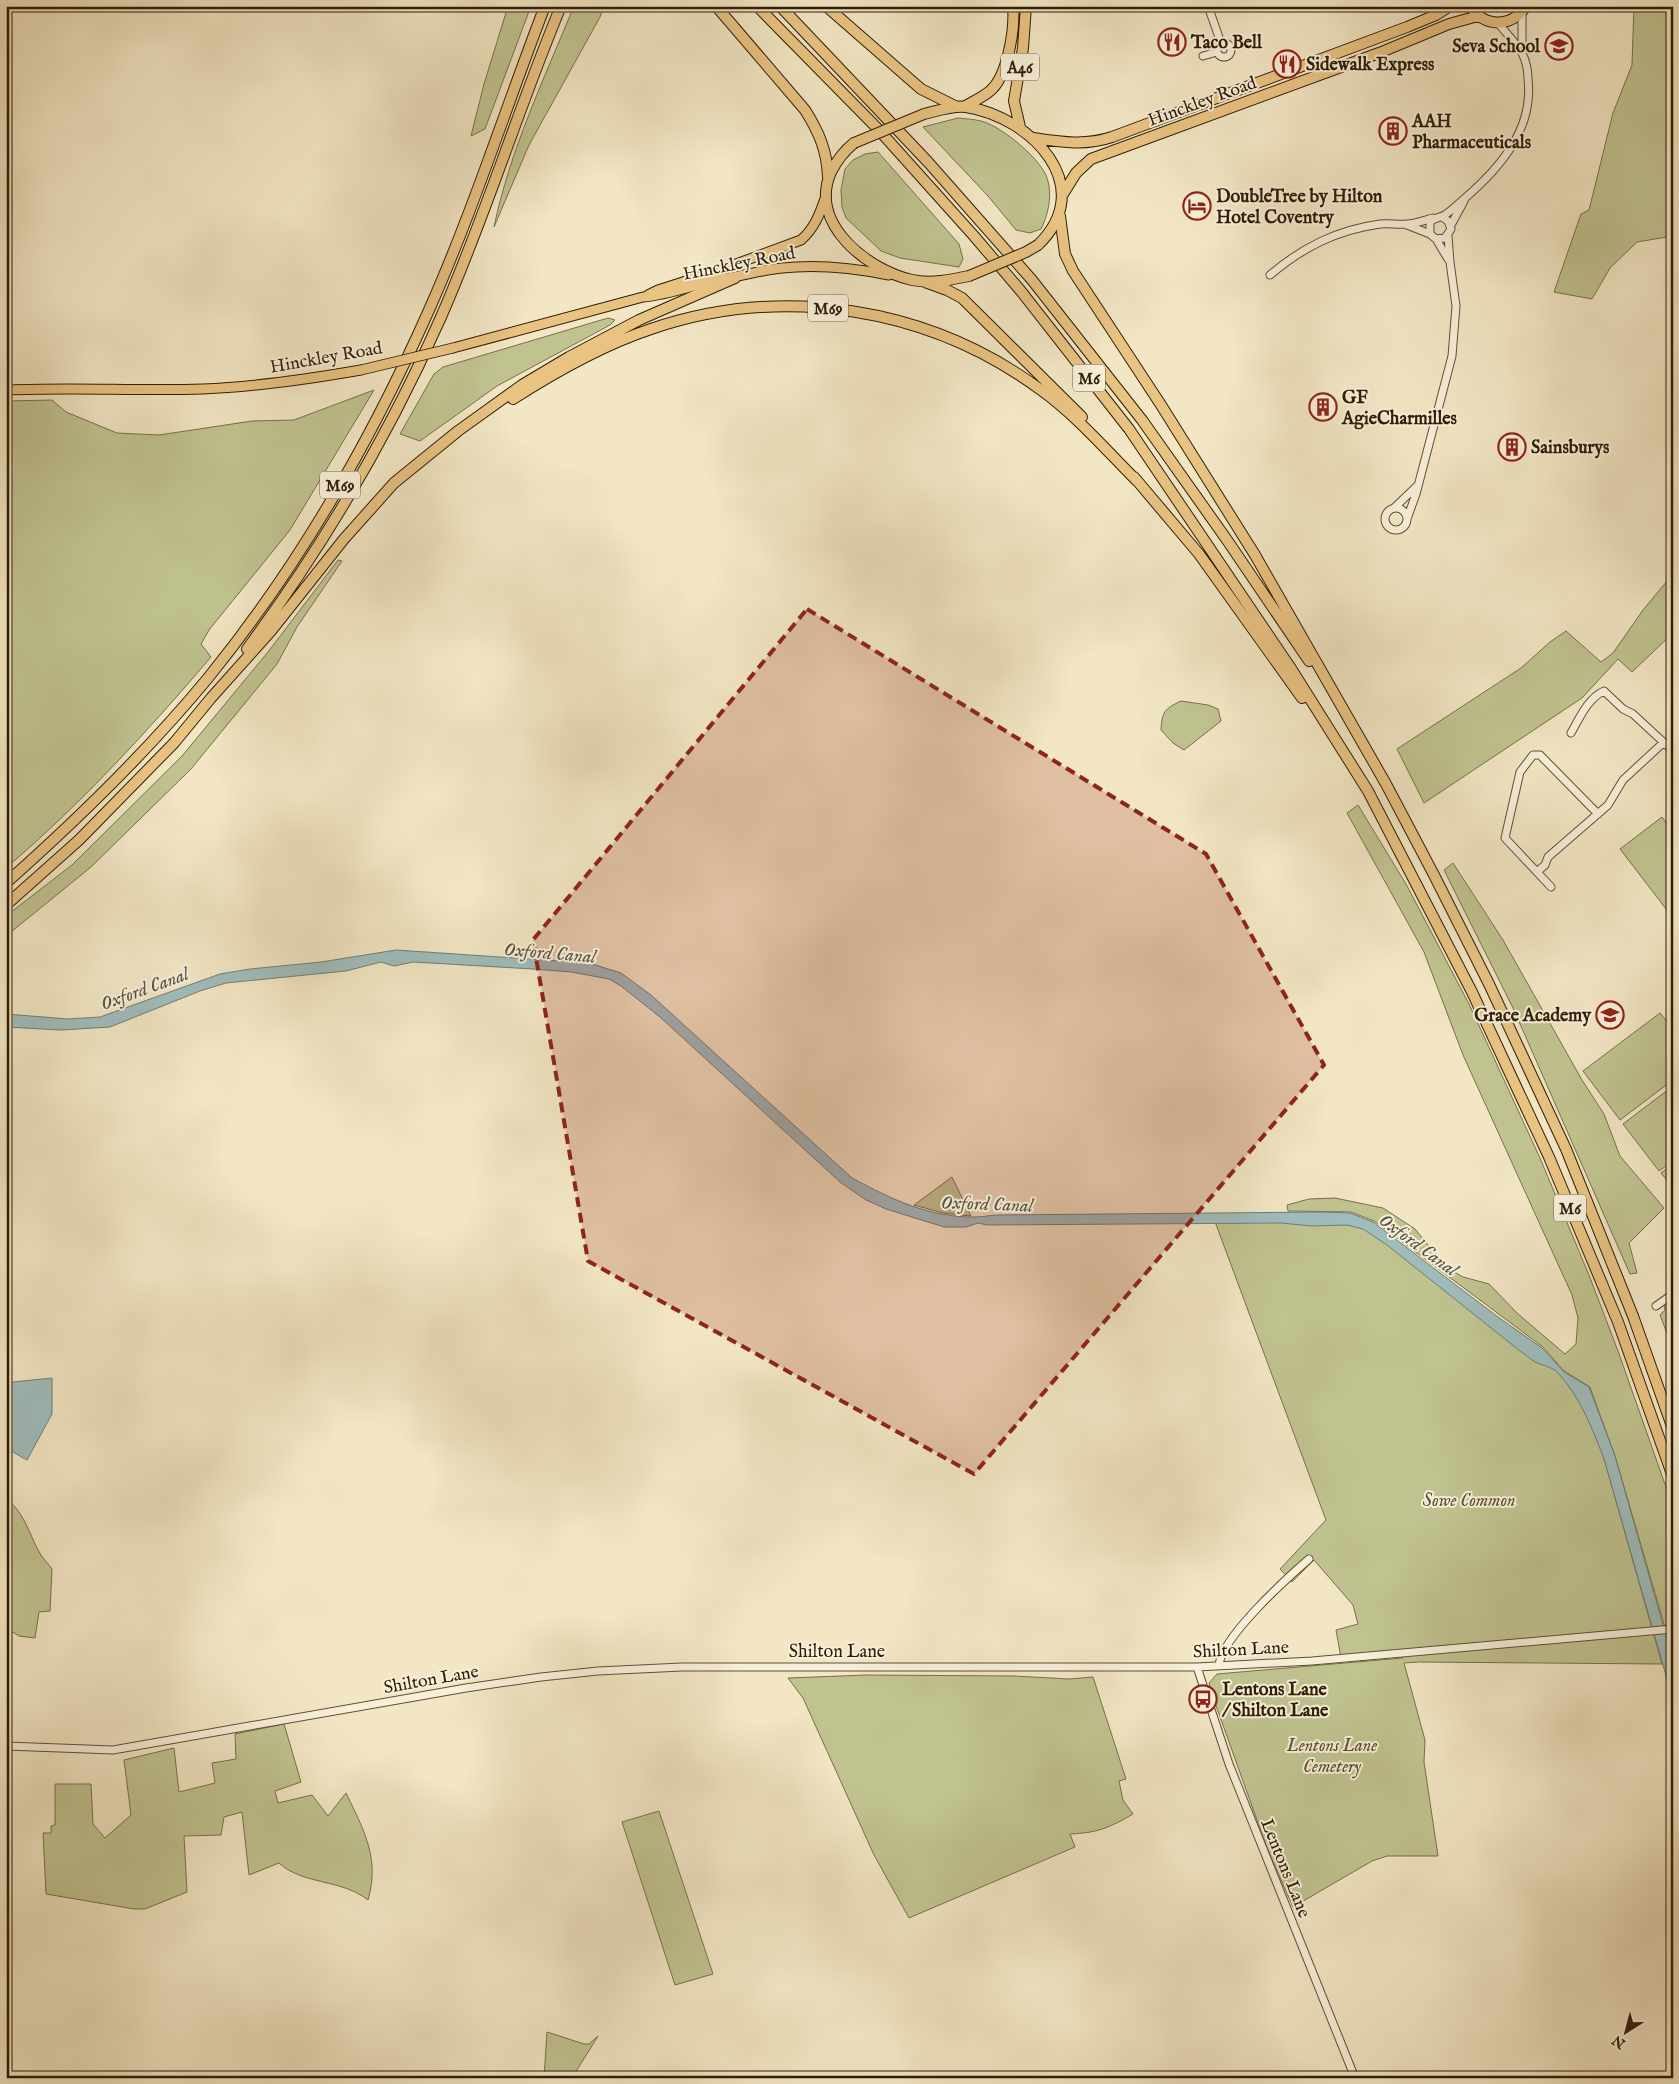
<svg xmlns="http://www.w3.org/2000/svg" width="1679" height="2084" font-family="'IM FELL English',serif">
<rect width="100%" height="100%" fill="#f2e6c4"/>
<filter id="stains"><feTurbulence type="fractalNoise" baseFrequency=".004" numOctaves="4"/><feColorMatrix values="0 0 0 0 .2 0 0 0 0 .09 0 0 0 0 .02 0 0 0 .5 -.17"/></filter>
<radialGradient id="worn" r=".72"><stop offset=".6" stop-color="#630" stop-opacity="0"/><stop offset="1" stop-color="#630" stop-opacity=".3"/></radialGradient>
<!-- green -->
<path fill="#c0c390" stroke="#77704a" d="M508 6H531L485 129 471 136 484 84Z
M574 6H604L600 17 529 145 494 227C510 150 544 79 574 6Z
M1634 6H1673V236L1637 242 1610 268 1592 299 1554 292 1581 214 1589 210 1613 113 1632 65Z
M958 118C965 119 974 119 981 121 1001 126 1037 156 1046 175 1053 192 1049 213 1041 229L1030 233 1016 230 988 196 923 127Z
M878 152 959 244 963 259 959 267 900 258 881 251 846 218 842 207 841 190 845 169 853 160 865 154Z
M608 318 615 320 610 325 497 386 420 441 400 434 434 374 443 367Z
M374 390 290 530 209 630 201 644 211 657C147 732 81 804 6 868V401L52 400 66 412 117 433 159 435 252 421 294 420Z
M338 560 342 561 297 627 277 664 191 769 91 867 6 936V916L72 865 182 756 268 652Z
M1673 574V633L1632 672 1618 659 1582 698 1424 803 1397 749 1521 668 1550 642 1566 631 1601 662 1613 653 1643 610Z
M1181 701 1208 705 1218 709 1221 721 1184 750 1173 743 1161 730C1162 712 1164 709 1181 701Z
M1358 805 1406 884 1469 1004 1540 1158 1589 1275 1618 1351 1673 1507V1655L1615 1456 1591 1390 1590 1387 1564 1371 1543 1347 1374 1221 1351 1212 1288 1211 1287 1205 1309 1199 1335 1198 1383 1208 1415 1229 1447 1268 1463 1277 1489 1284 1518 1314 1565 1354 1576 1344 1578 1318 1572 1295 1463 1055 1424 952 1347 813Z
M1662 817 1673 831V918L1620 849Z
M1453 863 1503 940 1582 1080 1604 1114 1620 1156 1664 1208 1629 1243 1637 1273 1630 1274 1513 1008 1444 870Z
M1660 1013 1673 1029V1080L1620 1120 1583 1071Z
M1673 1086V1161L1659 1171 1623 1124Z
M1673 1164V1188L1661 1173Z
M952 1177 971 1216 943 1213 914 1205Z
M1214 1219 1358 1221 1551 1363 1591 1412 1662 1664 1419 1662 1404 1663 1425 1740 1424 1762 1438 1856H1387L1372 1861 1293 1907 1267 1848 1214 1700 1209 1683 1217 1674 1403 1658 1402 1653 1341 1658 1336 1630 1358 1624 1353 1605 1314 1560 1292 1582 1280 1569 1326 1520Z
M1673 1298V1349L1660 1315 1665 1310 1664 1305Z
M6 1500C21 1506 31 1537 38 1550 41 1557 48 1563 52 1569L50 1611 39 1612 35 1638 19 1636 6 1628Z
M866 1675 1014 1676 1069 1679 1093 1677 1126 1779 1119 1781 1123 1800 1133 1814C1109 1828 1097 1833 1070 1834L1075 1847 909 1918 874 1855 803 1698 788 1678Z
M284 1724 301 1782 275 1791 278 1803 312 1795 328 1816 346 1793C358 1818 374 1847 372 1876 372 1884 370 1892 368 1900 342 1879 303 1885 279 1863L249 1875 242 1812 224 1817 221 1835 184 1836 187 1892 145 1909H134L46 1894 43 1833H51V1826L55 1825V1784H91L93 1824 105 1838 131 1815 124 1760 174 1748 179 1792 215 1783 212 1763 236 1759 235 1734Z
M659 1811 713 1974 675 1985 622 1822Z
M547 2032 584 2044H589L598 2036 572 2078H544Z"/>
<!-- water -->
<path fill="#9fbdbd" stroke="#727d73" d="M396 950 589 963 621 973 651 995 852 1178C891 1199 930 1218 976 1217 983 1217 991 1215 999 1215L1325 1212 1350 1213 1373 1222 1498 1317 1542 1348 1564 1372 1589 1387 1615 1456 1673 1660V1700L1604 1459C1593 1430 1580 1397 1559 1374 1553 1367 1544 1366 1535 1362 1530 1359 1525 1354 1520 1351L1387 1245 1363 1229 1347 1225 1312 1226 1281 1223 987 1225 978 1223 966 1227H944L886 1209 866 1200 840 1182 660 1017 621 986 609 979 571 972 533 969 413 962 394 966 381 962 346 971 226 983 200 991 110 1027 61 1030 6 1027V1014L68 1019 100 1017 220 974 250 969 321 962Z
M52 1378V1414L27 1460 13 1452 6 1443V1386L13 1382Z"/>
<g fill="none" stroke-linecap="round" stroke-linejoin="round">
<!-- minor casing -->
<g stroke="#5f4f35" stroke-width="9">
<path id="minor" d="M1208 6 1221 43
M1217 50a7 7 0 1 1 14 0a7 7 0 1 1-14 0Z
M1522 53V11
M1203 56 1217 52
M1442 217 1448 221 1451 229 1445 238 1436 239 1430 234V222C1434 218 1438 218 1443 216 1450 212 1458 204 1464 199 1500 168 1534 129 1528 79 1528 71 1526 61 1522 53 1516 43 1506 33 1498 23
M1407 225 1430 234
M1451 225 1464 201
M1436 239 1448 259
M1270 275C1303 247 1337 230 1380 224 1389 223 1398 225 1407 224 1416 224 1425 220 1433 218
M1395 507 1417 486
M1385 519a11 11 0 1 1 22 0a11 11 0 1 1-22 0Z
M1407 519 1416 494 1452 356 1456 306 1450 262 1448 236
M1571 733C1579 719 1588 698 1604 691L1623 709 1633 714 1673 751
M1538 871 1545 865 1548 857 1608 805 1623 780 1663 743
M1551 887 1505 838 1520 772 1533 755H1540L1598 814
M1656 1306 1673 1294
M1219 1665C1222 1637 1286 1579 1309 1559
M1197 1667 1229 1764 1355 2078
M6 1746 113 1750 466 1688 541 1677 598 1671 682 1667H1197L1312 1661 1673 1629"/>
</g>
<!-- major casing -->
<g stroke="#2e1d05" stroke-width="11">
<path id="major" d="M648 295 658 290 717 271 801 240C815 228 820 213 826 196
M453 348 643 297C670 295 695 284 721 279 742 276 762 270 782 268 818 264 854 268 889 275
M6 390C72 387 138 391 203 389 256 387 309 379 361 370"/>
</g>
<!-- highway casing -->
<g stroke="#2e1d05" stroke-width="12">
<path id="highway" d="M716 6 805 110C819 132 827 151 828 177
M757 6 878 129 974 236 1020 290 1129 429 1290 667 1368 791 1472 992 1549 1157 1618 1322 1673 1477
M780 6 928 162 1032 280 1142 420 1227 540 1309 661
M826 6 921 89 957 107
M1470 6C1484 28 1512 28 1526 6
M964 107C972 102 983 97 990 91 1008 76 1015 28 1013 6
M924 114C937 111 953 105 966 107 1031 117 1099 186 1038 245
M1020 127 1014 101 1023 48 1026 6
M1034 138C1061 142 1085 146 1112 137L1407 27 1436 15 1450 6
M854 143C844 151 837 160 831 172 808 224 868 270 912 280 931 284 950 280 969 276
M1063 194 1076 173 1091 159 1379 53 1449 24 1478 16
M1060 216 1065 254 1073 271 1161 405 1255 555 1386 784 1434 875 1489 984 1566 1149 1633 1316 1673 1429
M925 282 947 290 962 298 1082 417
M513 399C555 372 603 345 651 329 783 284 929 307 1041 390 1077 416 1106 450 1137 481
M1134 477 1199 554 1302 698
M247 649C324 545 389 435 441 317 486 215 518 109 561 6
M6 883C78 819 147 752 208 678 299 566 371 441 429 310 473 211 506 107 545 6
M6 905 79 840 174 743 211 698 271 631 344 539 394 483 458 431 522 385 569 357 639 320 735 278"/>
</g>
<!-- minor -->
<use href="#minor" stroke="#f7efd9" stroke-width="7"/>
<!-- major -->
<use href="#major" stroke="#e9c382" stroke-width="9"/>
<!-- highway -->
<use href="#highway" stroke="#e9c382" stroke-width="10"/>
<!-- major-bridge casing -->
<g stroke="#2e1d05" stroke-width="11" stroke-linecap="butt">
<path id="major-bridge" d="M361 370 453 348"/>
</g>
<!-- highway-bridge casing -->
<g stroke="#2e1d05" stroke-width="12" stroke-linecap="butt">
<path id="highway-bridge" d="M854 143 924 114
M969 276 1026 252 1038 245"/>
</g>
<!-- major-bridge -->
<use href="#major-bridge" stroke="#e9c382" stroke-width="9"/>
<!-- highway-bridge -->
<use href="#highway-bridge" stroke="#e9c382" stroke-width="10"/>
</g>
<!-- marked area -->
<path fill="#8f2418" fill-opacity="0.2" stroke="#8f2418" stroke-width="4" stroke-dasharray="10 6" stroke-linejoin="round" d="M807 609 1206 854 1324 1065 974 1474 588 1261 533 940Z"/>
<!-- icons -->
<defs>
<g id="restaurant-ring" transform="scale(1.4375)"><circle r="9.5" fill="#f7efd9" stroke="#8f2418" stroke-width="1.5"/><path d="M-5-6h1v4h1v-4h1v4h1v-4h1v5L-1.5 .5V6h-2V.5L-5-1ZM5-6V6H3V1.5H1.5Q1.5-4 5-6Z" fill="#8f2418"/></g>
<g id="school-ring" transform="scale(1.4375)"><circle r="9.5" fill="#f7efd9" stroke="#8f2418" stroke-width="1.5"/><path d="M0-5L7-2L0 1L-7-2ZM-4 1L0 2.5L4 1V4Q0 6-4 4Z" fill="#8f2418"/></g>
<g id="building-ring" transform="scale(1.4375)"><circle r="9.5" fill="#f7efd9" stroke="#8f2418" stroke-width="1.5"/><path d="M-4-6H4V6H1V3H-1V6H-4ZM-2.5-4.3h1.7v1.8h-1.7ZM.8-4.3h1.7v1.8H.8ZM-2.5-1h1.7V.8h-1.7ZM.8-1h1.7V.8H.8Z" fill="#8f2418"/></g>
<g id="hotel-ring" transform="scale(1.4375)"><circle r="9.5" fill="#f7efd9" stroke="#8f2418" stroke-width="1.5"/><path d="M-6-4.5h1.5V1H6V5H4.5V3h-9V5H-6ZM-4 0a1.8 1.8 0 1 1 3.6 0ZM.5 0V-2.5h3Q6-2.5 6 0Z" fill="#8f2418"/></g>
<g id="bus-ring" transform="scale(1.4375)"><circle r="9.5" fill="#f7efd9" stroke="#8f2418" stroke-width="1.5"/><path d="M-5-6H5V4H4V6H2V4H-2V6H-4V4H-5ZM-3.5-4V0h7V-4ZM-3.5 1.2v1.5H-2V1.2ZM2 1.2v1.5H3.5V1.2Z" fill="#8f2418"/></g>
</defs>
<g fill-rule="evenodd">
<use href="#restaurant-ring" x="1172" y="42"/>
<use href="#school-ring" x="1559" y="46"/>
<use href="#restaurant-ring" x="1287" y="64"/>
<use href="#building-ring" x="1393" y="131"/>
<use href="#hotel-ring" x="1197" y="206"/>
<use href="#building-ring" x="1323" y="407"/>
<use href="#building-ring" x="1512" y="447"/>
<use href="#school-ring" x="1610" y="1015"/>
<use href="#bus-ring" x="1203" y="1699"/>
</g>
<g text-anchor="middle" stroke-width="4" stroke-linejoin="round" paint-order="stroke">
<!-- shield labels -->
<g fill="#f7efd9" stroke="#6a5c45" stroke-width="1">
<rect x="1001" y="53.5" width="38" height="27" rx="4"/>
<rect x="808" y="294.5" width="40" height="27" rx="4"/>
<rect x="1073" y="364.5" width="32" height="27" rx="4"/>
<rect x="320" y="471.5" width="40" height="27" rx="4"/>
<rect x="1554" y="1194.5" width="32" height="27" rx="4"/>
</g>
<g font-size="16" font-weight="bold" fill="#2e1d05">
<text x="1020" y="73">A46</text>
<text x="828" y="314">M69</text>
<text x="1089" y="384">M6</text>
<text x="340" y="491">M69</text>
<text x="1570" y="1214">M6</text>
</g>
<!-- poi labels -->
<g font-size="18" font-weight="bold" fill="#2e1d05" stroke="#f7efd9" text-anchor="start">
<text x="1191" y="48">Taco Bell</text>
<text x="1540" y="52" text-anchor="end">Seva School</text>
<text x="1306" y="70">Sidewalk Express</text>
<text x="1412" y="127">AAH<tspan x="1412" dy="21">Pharmaceuticals</tspan></text>
<text x="1216" y="202">DoubleTree by Hilton<tspan x="1216" dy="21">Hotel Coventry</tspan></text>
<text x="1342" y="403">GF<tspan x="1342" dy="21">AgieCharmilles</tspan></text>
<text x="1531" y="453">Sainsburys</text>
<text x="1591" y="1021" text-anchor="end">Grace Academy</text>
<text x="1222" y="1695">Lentons Lane<tspan x="1222" dy="21">/ Shilton Lane</tspan></text>
</g>
<!-- street labels -->
<g font-size="18" fill="#2e1d05" stroke="#f7efd9">
<text transform="translate(1202 101) rotate(-20)" y="6">Hinckley Road</text>
<text transform="translate(739 263) rotate(-11)" y="6">Hinckley Road</text>
<text transform="translate(326 357) rotate(-10)" y="6">Hinckley Road</text>
<text transform="translate(1241 1649) rotate(-3)" y="6">Shilton Lane</text>
<text x="837" y="1657">Shilton Lane</text>
<text transform="translate(431 1679) rotate(-10)" y="6">Shilton Lane</text>
<text transform="translate(1286 1868) rotate(68)" y="6">Lentons Lane</text>
</g>
<!-- park labels -->
<g font-size="18" font-style="italic" fill="#5a4f2f" stroke="#f7efd9">
<text x="1469" y="1506">Sowe Common</text>
<text x="1332" y="1751">Lentons Lane<tspan x="1332" dy="21">Cemetery</tspan></text>
</g>
<!-- water labels -->
<g font-size="19" font-style="italic" fill="#565545" stroke="#f7efd9">
<text transform="translate(550 952) rotate(5)" y="7">Oxford Canal</text>
<text transform="translate(144 988) rotate(-20)" y="7">Oxford Canal</text>
<text transform="translate(987 1203) rotate(2)" y="7">Oxford Canal</text>
<text transform="translate(1419 1244) rotate(36)" y="7">Oxford Canal</text>
</g>
</g>
<!-- margin -->
<rect width="1679" height="2084" fill="none" stroke="#f2e6c4" stroke-width="25"/>
<rect x="8" y="8" width="1664" height="2069" fill="none" stroke="#2e1d05" stroke-width="2.5"/>
<rect x="12" y="12" width="1654" height="2059" fill="none" stroke="#2e1d05"/>
<!-- north arrow -->
<g transform="translate(1626 2032) rotate(216)" stroke="#f7efd9" stroke-width="4" paint-order="stroke">
<path d="M0-4L9 19L0 12L-9 19Z" fill="#2e1d05"/>
<text y="-8" font-size="14" font-weight="bold" text-anchor="middle" fill="#2e1d05">N</text>
</g>
<rect width="100%" height="100%" filter="url(#stains)"/>
<rect width="100%" height="100%" fill="url(#worn)"/>
</svg>
